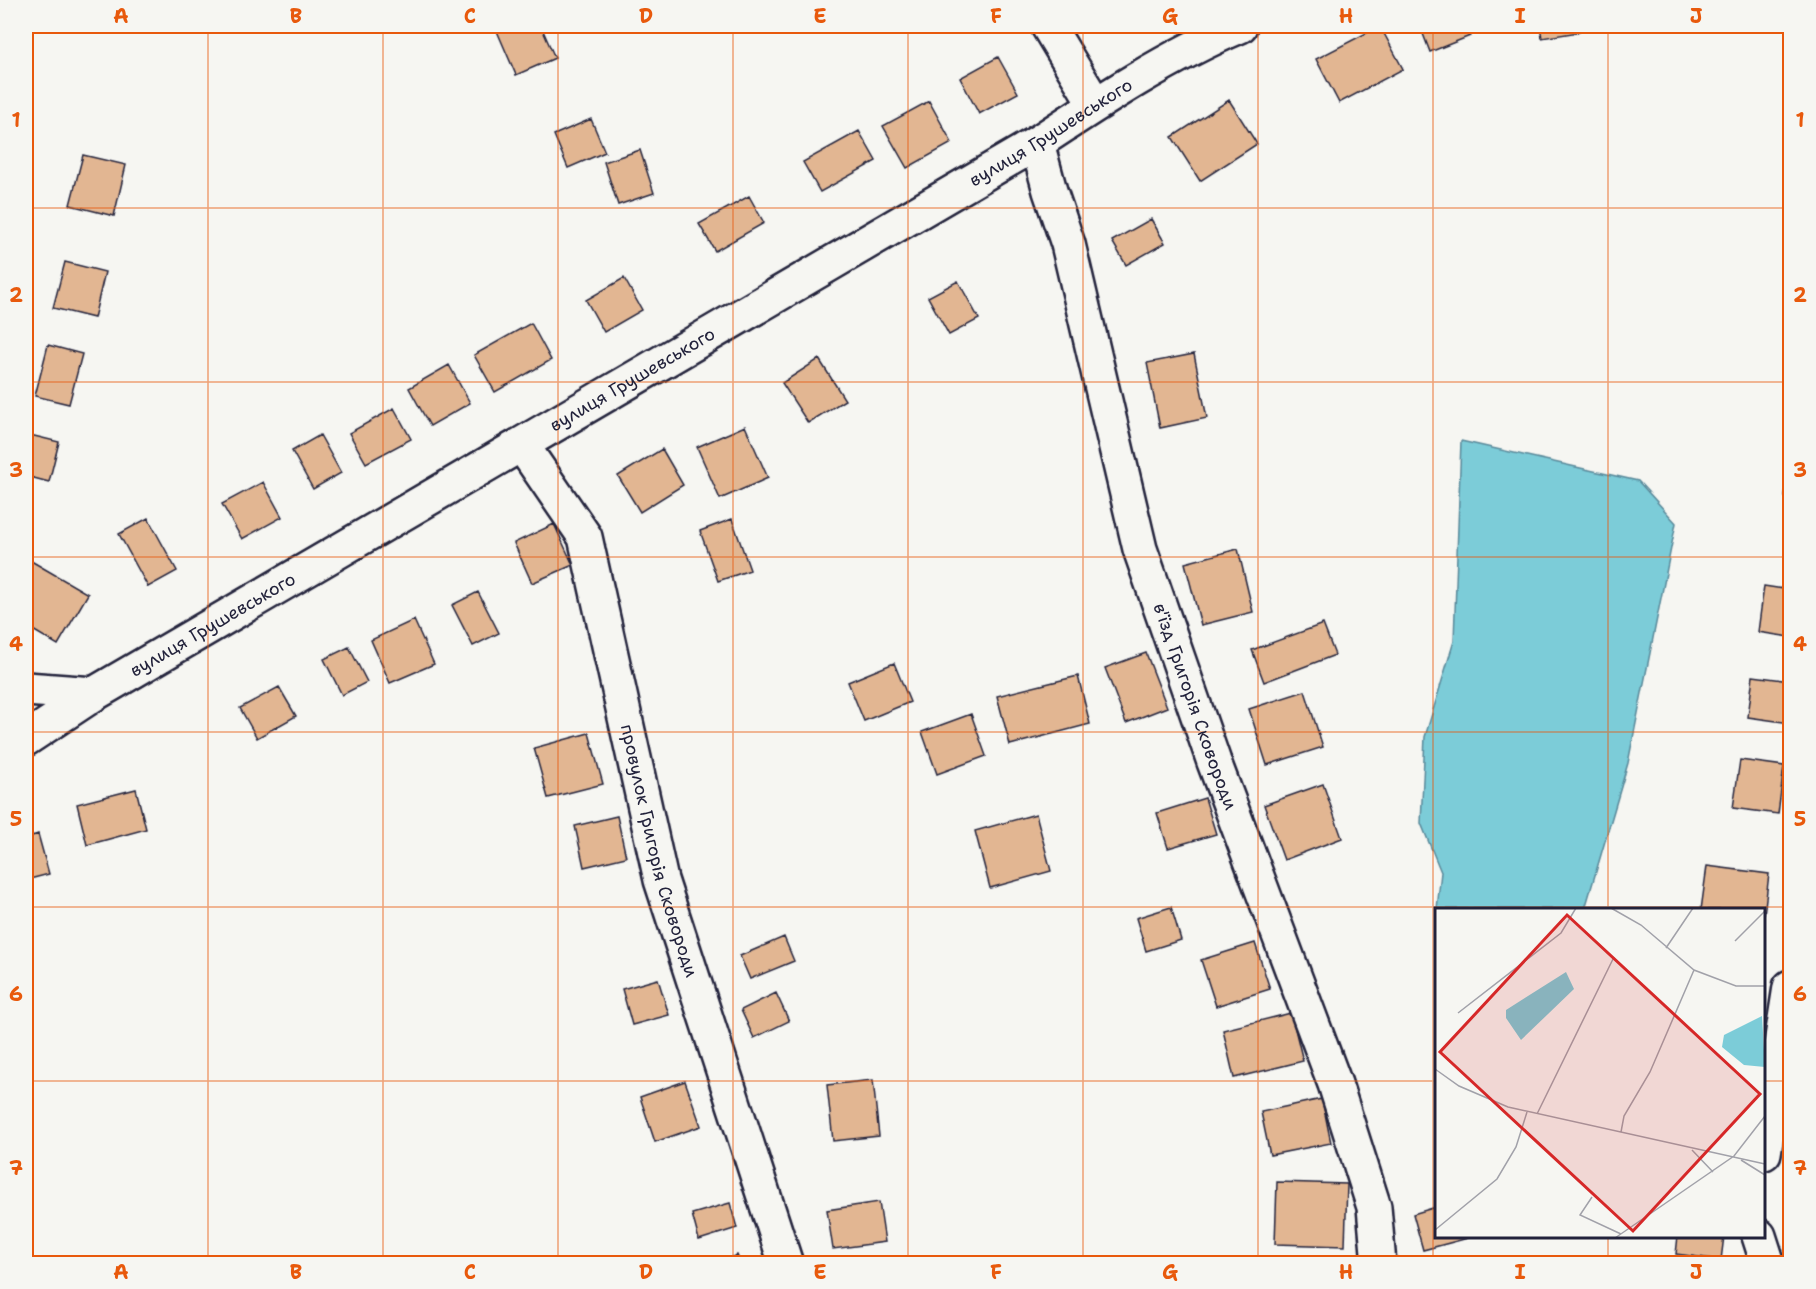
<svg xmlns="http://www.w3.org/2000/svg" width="1816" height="1289" font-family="'Shantell Sans',sans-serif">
<rect width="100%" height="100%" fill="#f6f6f2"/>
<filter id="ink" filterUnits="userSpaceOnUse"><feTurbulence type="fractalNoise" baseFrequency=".0167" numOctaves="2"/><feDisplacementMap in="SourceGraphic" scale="12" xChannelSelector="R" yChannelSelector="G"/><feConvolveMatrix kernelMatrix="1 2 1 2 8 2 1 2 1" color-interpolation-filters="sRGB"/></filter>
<g filter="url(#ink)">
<!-- water -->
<path fill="#7cccd8" stroke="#588899" stroke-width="1.5" d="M1461 441 1638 481 1676 523 1628 763 1585 909H1437L1441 872 1421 823 1425 737 1454 641Z"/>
<!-- building -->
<path fill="#e2b692" stroke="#22223b" stroke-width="1.5" d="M509 26H541L555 58 516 75 497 31Z
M1380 26 1403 69 1339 103 1316 59Z
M1420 26H1466L1470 36 1430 52Z
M1540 26H1578L1579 32 1542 38Z
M998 57 1018 93 979 114 960 78Z
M1229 100 1257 144 1200 181 1172 137Z
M929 101 952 143 907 168 883 126Z
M591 119 605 152 568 168 554 135Z
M859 131 876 161 820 192 803 162Z
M640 150 654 193 618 205 604 162Z
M83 155 126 165 114 216 70 205Z
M749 196 764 223 715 251 699 224Z
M1151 219 1165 243 1126 265 1112 241Z
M65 262 105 272 94 318 53 308Z
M624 278 642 310 604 332 586 300Z
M958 281 979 319 949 335 928 297Z
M531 323 551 360 495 392 474 355Z
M48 345 82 354 69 404 35 396Z
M1194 354 1207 418 1160 428 1147 363Z
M819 359 845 400 808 423 782 383Z
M449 365 470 403 430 426 409 388Z
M394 408 411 439 366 463 349 433Z
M745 426 768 478 720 499 697 447Z
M26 434 59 442 49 482 26 476Z
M320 435 341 473 313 489 292 451Z
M662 449 683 485 640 512 618 476Z
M1790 455V498L1785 497Z
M263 482 282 517 242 539 222 504Z
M148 518 177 571 148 587 119 534Z
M732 519 750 570 718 581 700 531Z
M554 524 573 565 532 583 514 543Z
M1238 549 1253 612 1201 625 1185 563Z
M26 558 88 594 58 645 26 626Z
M1764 586 1790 590V637L1758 632Z
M478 592 499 633 473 646 452 605Z
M414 620 434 664 390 683 371 640Z
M1323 624 1335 655 1264 682 1252 650Z
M349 647 367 682 342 695 324 659Z
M1146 653 1167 707 1126 723 1105 668Z
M894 663 910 702 864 721 848 682Z
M1078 676 1090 724 1010 745 997 696Z
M1753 676 1790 681V723L1748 717Z
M279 687 296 716 257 738 240 708Z
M1305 691 1323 747 1267 765 1249 709Z
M971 714 986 756 937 774 922 732Z
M589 733 603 784 548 798 534 748Z
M1740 760 1784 766 1778 814 1733 808Z
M1323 784 1342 838 1284 860 1264 805Z
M136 789 146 829 87 845 77 804Z
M1205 798 1216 834 1168 848 1157 813Z
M1036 814 1051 871 990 888 975 831Z
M617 816 626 857 584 867 575 826Z
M38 834 49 874 26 880V838Z
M1707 866 1769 874 1764 915V910H1701Z
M1171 907 1181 940 1146 951 1136 918Z
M784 937 794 961 750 979 740 956Z
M1255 943 1270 989 1216 1006 1201 960Z
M658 979 669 1015 632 1025 622 989Z
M776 993 789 1021 754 1038 741 1010Z
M1291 1013 1303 1061 1234 1078 1223 1030Z
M873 1080 879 1136 833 1141 827 1085Z
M685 1081 701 1126 655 1142 640 1097Z
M1322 1099 1331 1143 1270 1155 1261 1112Z
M1277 1182 1347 1184 1345 1246 1275 1244Z
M879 1202 885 1242 833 1249 827 1210Z
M730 1203 737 1228 699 1240 692 1214Z
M1436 1207V1236L1468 1238 1423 1250 1413 1214Z
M1678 1236H1724L1721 1260 1676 1254Z
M737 1255 741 1264H715Z"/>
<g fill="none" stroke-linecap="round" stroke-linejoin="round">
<!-- minor casing -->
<g stroke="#22223b" stroke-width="38">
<g id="minor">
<path d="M1048 26 1095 104"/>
<path id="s1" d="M1037 143 1050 191 1068 244 1140 549 1214 762 1335 1084 1374 1207 1379 1264"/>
<path id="s2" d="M522 445 585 537 661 880 786 1264"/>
<path d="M26 689 94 694"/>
<path id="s3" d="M26 739 94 694 1037 143C1102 100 1169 56 1240 26"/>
<path d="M1764 1153 1790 987"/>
<path d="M1759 1236 1768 1264"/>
</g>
</g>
<!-- minor -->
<use href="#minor" stroke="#f6f6f2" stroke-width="33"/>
</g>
</g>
<!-- grid -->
<path fill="none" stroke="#e8590c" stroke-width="1.5" stroke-opacity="0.55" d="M208 26V1264M383 26V1264M558 26V1264M733 26V1264M908 26V1264M1083 26V1264M1258 26V1264M1433 26V1264M1608 26V910M26 208H1790M26 382H1790M26 557H1790M26 732H1790M26 907H1790M26 1081H1436M1764 1081H1790M1608 1236V1264"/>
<g text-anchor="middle" stroke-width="4.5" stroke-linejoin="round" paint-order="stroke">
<!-- street labels -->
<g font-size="18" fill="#22223b" stroke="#f6f6f2">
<text dy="6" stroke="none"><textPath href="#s3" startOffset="1191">вулиця Грушевського</textPath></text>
<text dy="6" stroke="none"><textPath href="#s3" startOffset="705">вулиця Грушевського</textPath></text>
<text dy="6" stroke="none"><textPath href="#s3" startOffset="219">вулиця Грушевського</textPath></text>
<text dy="6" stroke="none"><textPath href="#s1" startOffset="586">в'їзд Григорія Сковороди</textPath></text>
<text dy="6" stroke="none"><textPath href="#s2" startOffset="434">провулок Григорія Сковороди</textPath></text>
</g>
</g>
<!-- overview -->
<g transform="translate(1435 908)">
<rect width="330" height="330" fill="#f6f6f2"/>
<path d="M131 64 139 81 86 132 71 110V102ZM327 108 330 159 309 157 287 139 289 127Z" fill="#7cccd8"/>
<path fill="none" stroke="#a1a1a9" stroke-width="1.5" d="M176 0 206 17 259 62 301 78H330M300 33 330 3M231 40 258 0M23 105 126 25 141 0M0 161 24 178 73 199 330 256M102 206 179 49M186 224 189 208 215 164 259 62M257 242 278 264M306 252 330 267M157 289 145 307 186 326M0 322 62 271 81 239 92 204M180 330 299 248 330 208"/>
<path fill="#d62828" fill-opacity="0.15" stroke="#d62828" stroke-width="3" d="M132 7 325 186 198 323 5 144Z"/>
<rect width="330" height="330" fill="none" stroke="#22223b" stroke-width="3"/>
</g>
<!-- margin -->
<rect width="1816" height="1289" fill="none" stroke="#f6f6f2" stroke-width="66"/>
<rect x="33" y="33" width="1750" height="1223" fill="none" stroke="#e8590c" stroke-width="2"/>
<g font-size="20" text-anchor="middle" font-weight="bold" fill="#e8590c">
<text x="121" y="23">A</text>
<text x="296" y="23">B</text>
<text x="470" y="23">C</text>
<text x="646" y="23">D</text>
<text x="820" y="23">E</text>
<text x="996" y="23">F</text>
<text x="1170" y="23">G</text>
<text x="1346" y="23">H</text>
<text x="1520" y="23">I</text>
<text x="1696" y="23">J</text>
<text x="16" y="127">1</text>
<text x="1800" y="127">1</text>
<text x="16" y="302">2</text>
<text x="1800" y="302">2</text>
<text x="16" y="477">3</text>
<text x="1800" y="477">3</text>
<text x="16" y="651">4</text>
<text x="1800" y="651">4</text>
<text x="16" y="826">5</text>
<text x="1800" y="826">5</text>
<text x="16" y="1001">6</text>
<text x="1800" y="1001">6</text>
<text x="16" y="1175">7</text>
<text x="1800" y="1175">7</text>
<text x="121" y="1279">A</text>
<text x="296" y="1279">B</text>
<text x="470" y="1279">C</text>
<text x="646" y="1279">D</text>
<text x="820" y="1279">E</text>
<text x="996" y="1279">F</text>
<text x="1170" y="1279">G</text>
<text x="1346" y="1279">H</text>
<text x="1520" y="1279">I</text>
<text x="1696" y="1279">J</text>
</g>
</svg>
